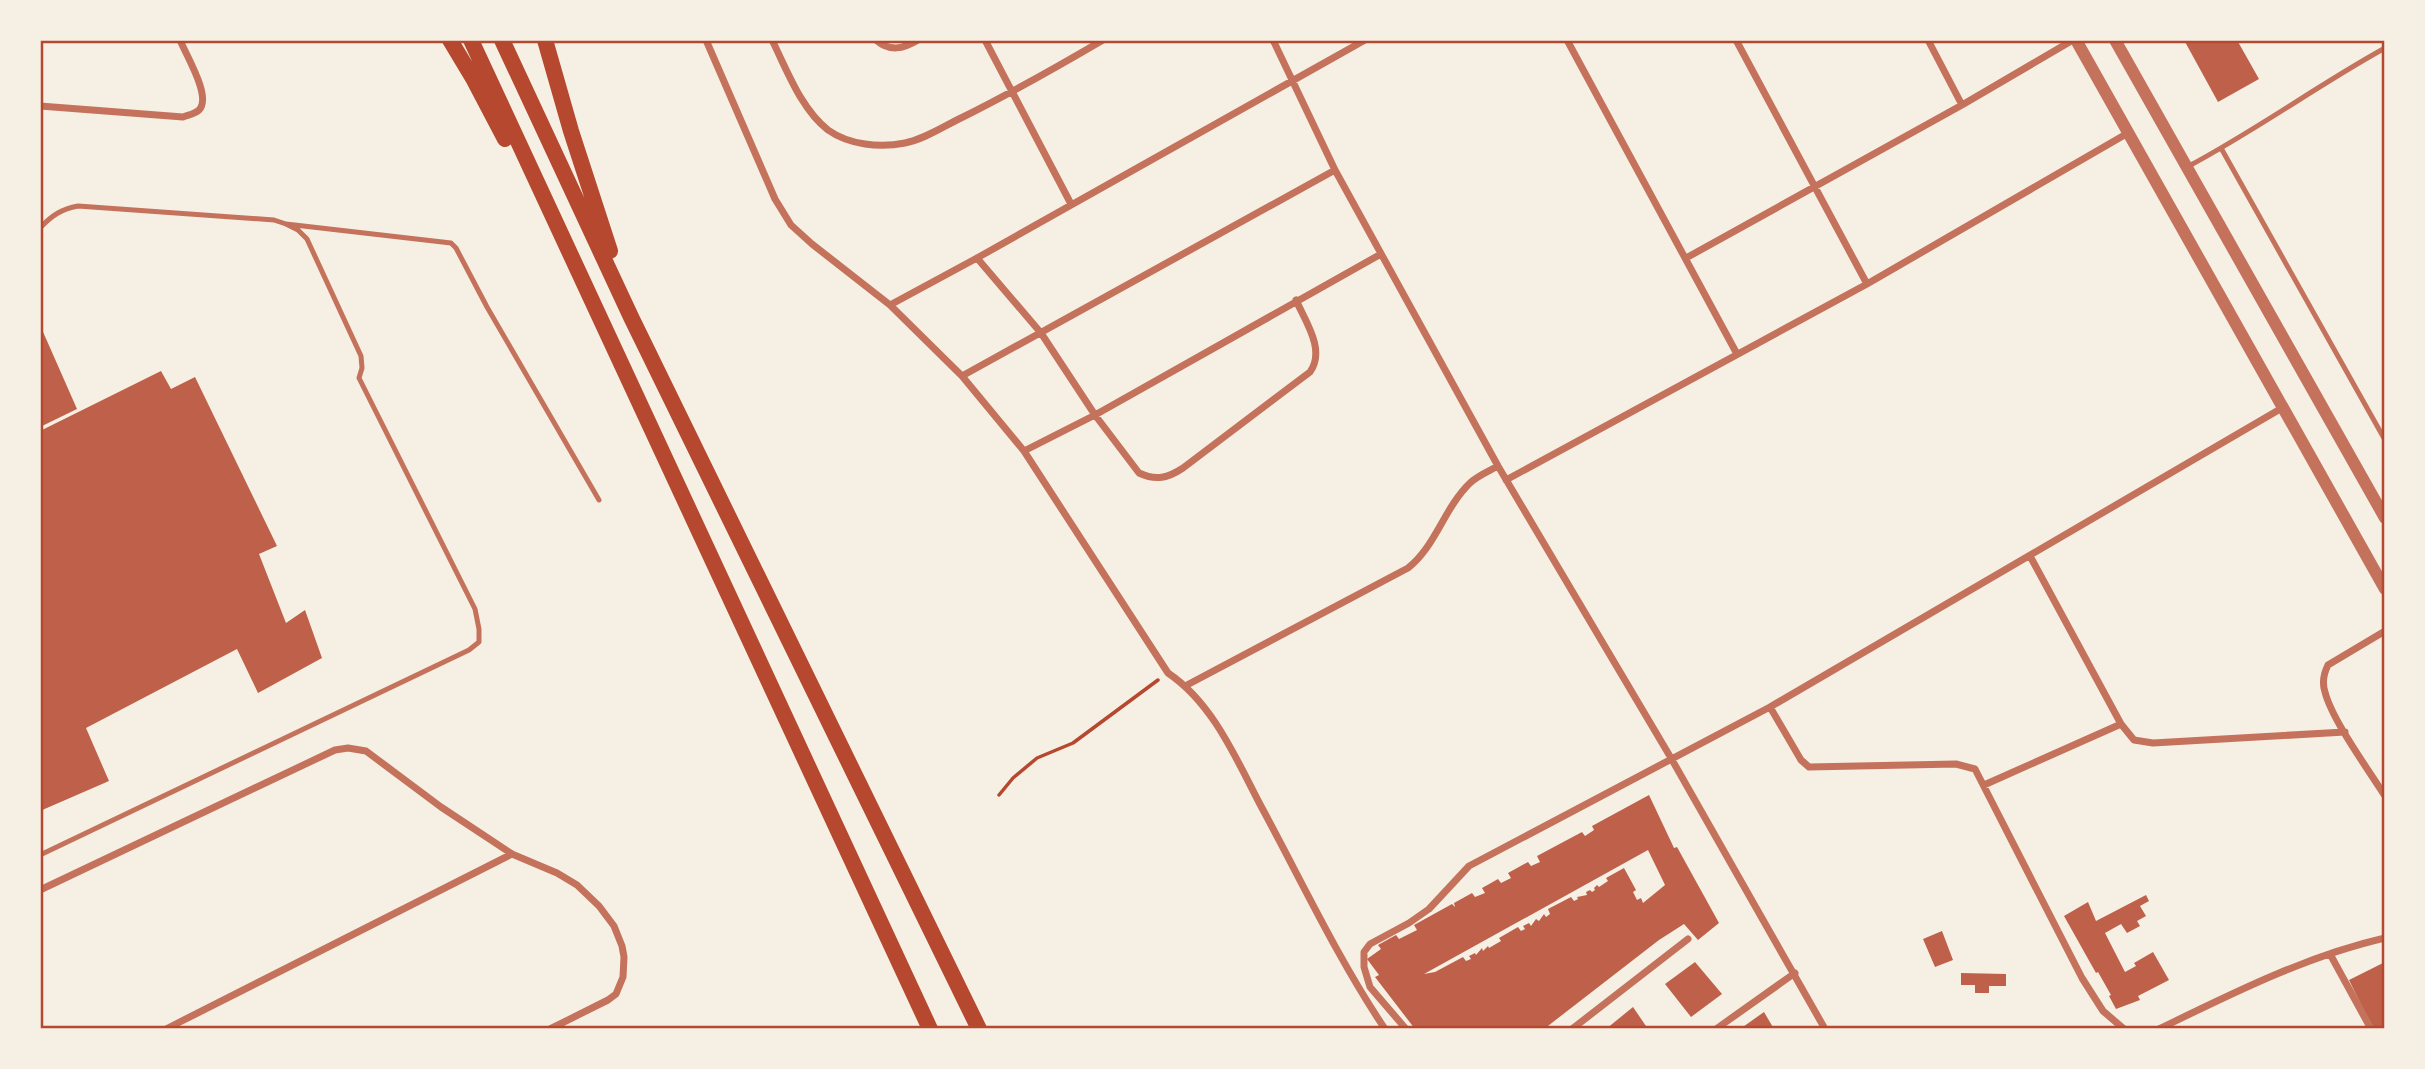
<svg xmlns="http://www.w3.org/2000/svg" width="2425" height="1069" font-family="'PT Sans',sans-serif">
<rect width="100%" height="100%" fill="#f6efe4"/>
<!-- building -->
<path fill="#bf614a" fill-rule="evenodd" d="M2184 40H2237L2259 79 2218 102Z
M40 325 77 409 40 427Z
M161 371 171 389 195 377 277 546 259 554 286 623 305 610 322 658 258 693 237 649 86 728 109 781 40 811V431Z
M1649 795 1674 848 1677 847 1719 923 1698 940 1684 924 1659 940 1544 1029H1415L1375 977 1379 975 1367 959 1381 949 1378 945 1396 935 1399 939 1417 930 1414 925 1452 904 1455 907 1454 903 1472 893 1475 897 1485 893 1482 888 1491 883 1498 879 1501 883 1511 878 1508 873 1528 862 1531 866 1540 862 1537 856 1582 832 1585 836 1594 830 1592 826ZM1648 850 1665 885 1643 903 1641 898 1637 900 1633 892 1636 890 1624 868 1606 878 1608 881 1599 887 1597 885 1594 888 1595 890 1592 892 1590 890 1586 892 1587 895 1577 897 1578 899 1574 901 1571 897 1548 909 1550 914 1546 917 1544 914 1539 921 1536 919 1531 926 1529 923 1523 926 1525 929 1521 931 1518 927 1499 938 1501 941 1489 948 1488 946 1483 951 1482 948 1476 955 1475 953 1469 956 1471 959 1466 961 1463 957 1435 972 1424 974Z
M2146 895 2149 901 2140 906 2146 916 2137 921 2140 926 2127 933 2121 924 2105 933 2125 972 2136 966 2134 963 2153 952 2169 980 2138 996 2140 1000 2116 1009 2109 996 2111 995 2098 972 2096 973 2064 916 2088 902 2096 921Z
M1942 931 1953 960 1935 967 1923 939Z
M1695 962 1722 994 1691 1017 1665 984Z
M2385 962V1029H2373L2349 980Z
M1961 973 2006 974V986H1989V993H1975V985H1961Z
M1633 1007 1648 1029H1606Z
M1764 1012 1774 1029H1740Z"/>
<g fill="none" stroke-linecap="round" stroke-linejoin="round">
<!-- path -->
<path stroke="#b5482f" stroke-width="3.5" d="M999 795 1013 778 1037 758 1073 743 1158 680"/>
<!-- service -->
<path stroke="#c5725c" stroke-width="5" d="M2221 148 2385 440
M2187 167C2255 131 2318 85 2385 48
M40 228C52 215 62 209 78 206L274 220 286 224 451 243 456 248 487 307 599 500
M40 855 469 650 479 642V629L475 609 359 378 362 368 361 356 307 239 298 230 286 224"/>
<!-- minor -->
<path stroke="#c5725c" stroke-width="7" d="M706 40 775 199 791 225 812 244 890 305 962 376 1024 451 1168 673C1214 704 1237 761 1262 808 1302 882 1338 959 1385 1029
M772 40C787 70 801 109 828 130 849 145 880 148 905 143 925 139 944 126 963 117 1011 93 1057 67 1103 40
M876 40C890 52 903 49 918 40
M985 40 1071 204
M1273 40 1335 170 1498 466 1671 758 1825 1029
M1567 40 1737 354
M1736 40 1867 284
M1928 40 1962 105
M40 106 183 117C188 115 195 114 199 110 212 97 186 55 180 40
M977 258 1041 333 1095 415 1139 473C1156 481 1168 478 1183 468L1310 372C1326 350 1305 321 1296 300
M1686 258 1962 105 2073 40
M890 305 977 258 1365 40
M962 376 1335 170
M1024 451 1095 415 1381 254
M1506 480 1867 284 2128 133
M2030 556 2121 724 2134 740 2153 743 2345 732
M2385 631 2328 665C2324 673 2322 683 2325 692 2332 720 2368 769 2385 796
M1187 685 1408 568C1436 546 1444 508 1470 483 1477 476 1489 471 1498 466
M1770 707 1801 760 1809 767 1956 764 1975 769 2082 978 2103 1011 2124 1029
M1984 785 2121 724
M40 890 335 750 348 748 366 751 441 807 512 854 557 873 577 885 599 906 614 926 622 946 624 957 623 977 616 994 608 1000 550 1029
M2330 954 2371 1029
M166 1029 512 854
M1406 1029 1370 987 1364 967V952L1370 944 1409 923 1429 909 1469 866 1770 707 2282 408
M1572 1029 1688 939
M1716 1029 1795 973
M2159 1029C2231 994 2306 956 2385 938"/>
<!-- tertiary -->
<path stroke="#c5725c" stroke-width="12" d="M2076 40 2385 589
M2115 40 2385 518"/>
<!-- trunk -->
<path stroke="#b5482f" stroke-width="16" d="M450 40 474 80 505 139
M471 40 930 1029
M502 40 631 317 979 1029
M545 40 571 131 610 251"/>
</g>
<!-- border -->
<rect width="2425" height="1069" fill="none" stroke="#f6efe4" stroke-width="84"/>
<rect x="42" y="42" width="2341" height="985" fill="none" stroke="#b5482f" stroke-width="2.5"/>
</svg>
